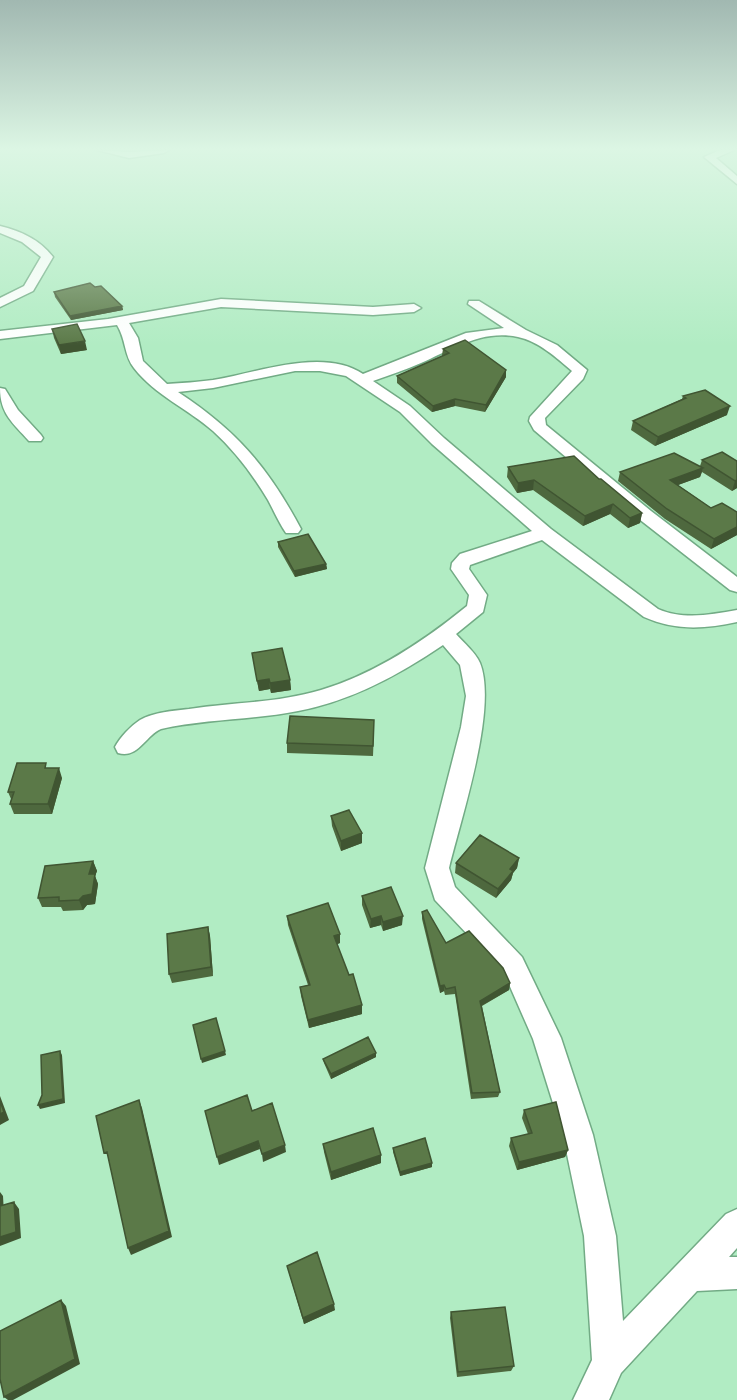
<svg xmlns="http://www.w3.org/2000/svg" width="737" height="1400" font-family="'Exo 2',sans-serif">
<rect width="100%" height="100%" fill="#b1ecc3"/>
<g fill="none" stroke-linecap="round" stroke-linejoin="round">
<!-- minor casing -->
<g stroke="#72ab85" stroke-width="3">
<path id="minor" d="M97 150 129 152 169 150 164 153 129 158Z
M720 150H734L716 158 737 176V184L704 157Z
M0 226C21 231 40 240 53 257L33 291 0 307V298L24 286 41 257 22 242 0 233Z
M221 299 373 307 414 304 421 308 414 312 373 315 221 307 129 323 138 338 143 361 167 384C182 383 198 382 213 380 257 373 323 347 363 374L466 333 504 328 468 304 469 301H479L526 330 557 345 587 370 583 379 545 418 546 425 651 511 737 577V592L730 590 639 519 534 430 529 421 530 417 572 371C557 358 538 341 518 337 482 329 451 350 421 363 405 370 389 375 373 381L410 406 444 438 551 529 658 609C683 620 710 615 737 610V622C705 629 675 631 644 617L542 540 470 565 469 569 487 595 483 612 456 634C464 643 476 653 480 663 498 708 461 818 449 868L455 887 522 957 561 1038 593 1135 616 1236 623 1321 726 1214 737 1209V1248L729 1257H737V1289L697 1291 621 1373 609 1400H573L592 1360 584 1236 563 1135 533 1039 504 973 435 900 425 868 461 727 466 696 460 665 443 645C399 675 351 701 298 711 253 720 206 719 161 729 145 736 138 759 118 753L115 747C120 737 131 726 140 720 154 712 173 711 189 709 233 702 278 703 321 690 375 674 424 641 467 606L469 595 451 569 452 563 460 554 532 531 432 444 400 412 346 376 320 371H295L213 388 178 392C236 430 268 467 301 529L298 533H286C279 523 274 511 268 500 253 475 235 451 213 431 188 409 155 395 134 368 124 356 126 339 117 325L0 339V331L108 319Z
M0 388 5 389 18 410 41 435 43 438 41 441H29C13 423 0 414 0 388Z"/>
</g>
<!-- minor -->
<use href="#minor" fill="#fff" fill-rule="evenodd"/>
</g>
<!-- wall -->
<path fill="#4e683e" d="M95 287 122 306 123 310 71 320 55 297 54 292Z
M52 329 87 350 61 354 54 338Z
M443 349 506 370V377L485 412 455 406 432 412 397 383V376L443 356 442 355Z
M683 396 727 415 655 446 631 430 633 421 682 399Z
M702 460 737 461V488L732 491 702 472 700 477 678 485 711 508 737 512V535L711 549 665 519 618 481 620 472 700 466Z
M508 467 599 479 642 513 640 523 628 528 610 514 583 526 533 490 517 493 507 477Z
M278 542 326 564 327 569 295 577 278 547Z
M252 653 290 680 291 690 271 693 270 689 259 691Z
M374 730 373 756 287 753V743Z
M48 768 62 778 52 814H14L10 804 11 799 8 792Z
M331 816 362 843 341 851 332 826Z
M519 858 517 868 513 873 511 880 496 898 455 873 456 863Z
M93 861 97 871 95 876 98 884 95 904 87 905 83 910 63 911 61 907H42L38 898Z
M362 896 402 925 383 931 381 925 370 928 362 905Z
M422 912 446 943 510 983 509 990 482 1006 500 1092 498 1097 471 1099 455 994 445 995 444 991 440 993 422 919Z
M287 916 340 934V943L337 944 362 1014 309 1028 301 996 300 987 308 985 288 925Z
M208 927 210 936 213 976 172 983 169 974Z
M376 1057 331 1079 324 1063 323 1059Z
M524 1110 568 1150 565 1157 517 1170 509 1146 511 1138 528 1134 522 1118Z
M323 1144 381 1163 331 1180 324 1152Z
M393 1148 432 1167 400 1176 393 1152Z
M287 1266 335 1310 304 1324Z
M451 1312 514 1366 511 1371 457 1377 450 1318Z"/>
<!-- shaded-wall -->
<path fill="#405532" d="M122 306 123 310 71 320 70 316Z
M85 341 87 350 61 354 59 345Z
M506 370V377L485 412 486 405Z
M455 399V406L432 412 433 406Z
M730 406 727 415 655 446 658 437Z
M703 468 700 477 667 489 670 480Z
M534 480 533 490 517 493 518 483Z
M737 480V488L732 491 735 481Z
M613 504 610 514 583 526 585 516Z
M642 513 640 523 628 528 630 518Z
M737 527V535L711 549 714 539Z
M326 564 327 569 295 577 294 571Z
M269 679 270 689 259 691 257 681Z
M290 680 291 690 271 693 270 683Z
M59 768 62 778 52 814 48 804Z
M362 833V843L341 851V841Z
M519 858 517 868 513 873 511 880 496 898 498 889 510 869Z
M93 861 97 871 95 876 98 884 95 904 87 905 83 910 79 900Z
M381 916V925L370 928 371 919Z
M403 916 402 925 383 931V922Z
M208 927 210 936 213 976 211 967Z
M340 934V943L335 945 334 936Z
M510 983 509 990 479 1007 480 1001Z
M444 985V991L440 993V986Z
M362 1005V1014L309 1028 308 1020Z
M60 1051 62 1055 65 1103 40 1109 38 1105 63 1099Z
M225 1051 226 1055 202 1063 201 1059Z
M376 1053V1057L331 1079V1074Z
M0 1096 9 1120 0 1125Z
M139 1100 142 1108 172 1237 131 1255 128 1248Z
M258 1141 260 1149 219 1165 217 1157Z
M285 1145 286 1152 263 1162 262 1154Z
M568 1150 565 1157 517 1170 519 1162Z
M381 1155V1163L331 1180V1172Z
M432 1163V1167L400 1176V1172Z
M0 1192 3 1196 4 1214 0 1209Z
M14 1202 19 1209 21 1238 0 1246V1237Z
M61 1300 66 1306 80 1364 13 1400H8L4 1397Z
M334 1304 335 1310 304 1324 303 1318Z"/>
<!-- building -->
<path fill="#5b7948" stroke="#405532" stroke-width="1.5" d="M90 283 95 287 101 286 122 306 70 316 54 292Z
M77 324 85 341 59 345 52 329Z
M465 340 506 370 486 405 455 399 433 406 397 376 449 353 443 349Z
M705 390 730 406 658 437 633 421 686 398 683 396Z
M722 452 737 461V480L735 481 702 460Z
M674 453 703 468 670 480 711 508 722 503 737 512V527L714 539 667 509 620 472Z
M574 456 599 479H601L642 513 630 518 613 504 585 516 534 480 518 483 508 467Z
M308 534 326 564 294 571 278 542Z
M282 648 290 680 270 683 269 679 257 681 252 653Z
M290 716 374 720 373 746 287 743Z
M17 763H46L45 768H59L48 804H10L14 792H8Z
M349 810 362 833 341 841 331 816Z
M480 835 519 858 510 869 513 871 498 889 456 863Z
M93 861 89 874H95L92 894 83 896 79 900 59 901V897L38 898 45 866Z
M391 887 403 916 383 922 381 916 371 919 362 896Z
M328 903 340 934 334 936 349 975 353 974 362 1005 308 1020 300 987 310 985 287 916Z
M427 910 446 943 469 931 503 968 510 983 480 1001 500 1092 472 1093 455 987 446 989 444 985 440 986 422 912Z
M208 927 211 967 169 974 167 934Z
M216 1018 225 1051 201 1059 193 1025Z
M368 1037 376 1053 331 1074 323 1059Z
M60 1051 63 1099 38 1105 42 1095 41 1055Z
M247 1095 252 1111 272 1103 285 1145 262 1154 258 1141 217 1157 205 1111Z
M139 1100 169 1231 128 1248 107 1152 104 1153 96 1116Z
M0 1101 4 1112 0 1114Z
M556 1102 568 1150 519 1162 511 1138 532 1133 524 1110Z
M373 1128 381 1155 331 1172 323 1144Z
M425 1138 432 1163 400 1172 393 1148Z
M14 1202 16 1232 0 1237V1206Z
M317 1252 334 1304 303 1318 287 1266Z
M61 1300 75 1359 4 1397 0 1379V1331Z
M505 1307 514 1366 458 1372 451 1312Z"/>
<!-- sky -->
<linearGradient id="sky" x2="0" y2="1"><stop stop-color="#a1b8b1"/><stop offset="0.43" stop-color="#dcf6e4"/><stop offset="1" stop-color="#dcf6e4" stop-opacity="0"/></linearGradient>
<rect width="737" height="346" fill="url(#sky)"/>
</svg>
